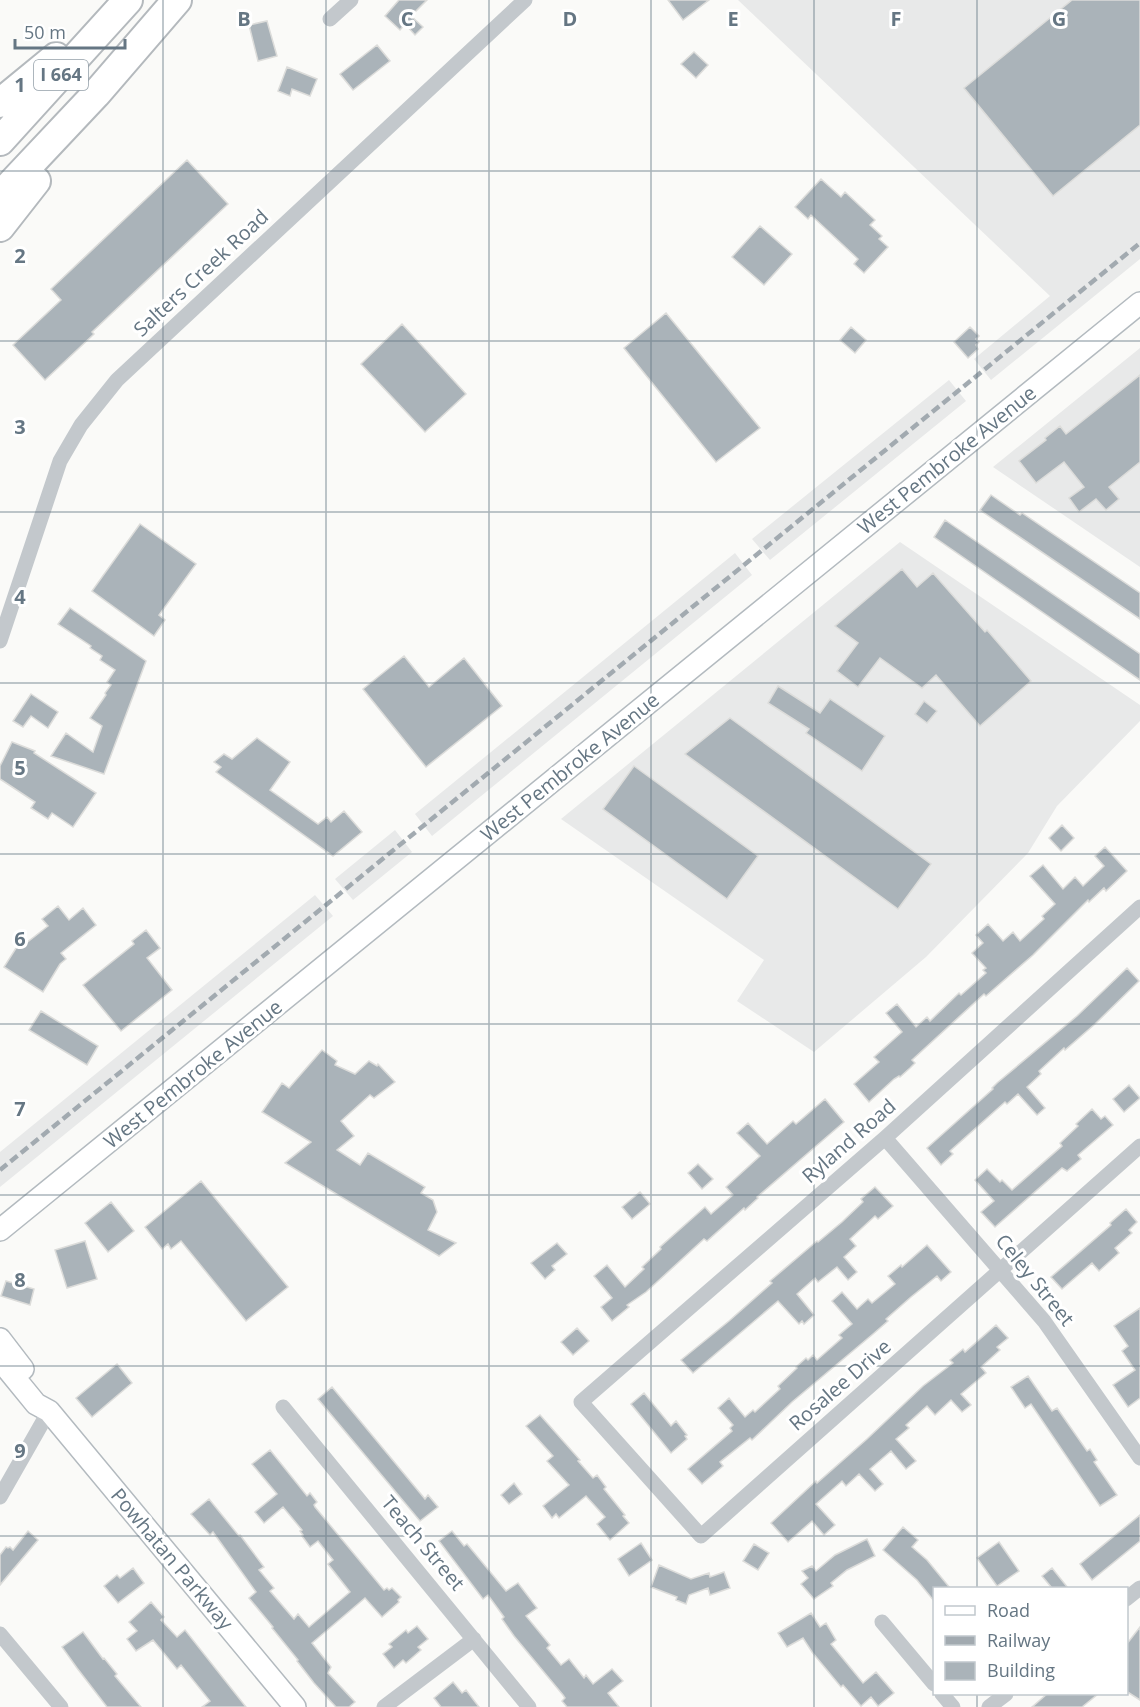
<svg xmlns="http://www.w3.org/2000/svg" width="1140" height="1707" font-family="'Open Sans',sans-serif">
<rect width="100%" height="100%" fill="#fafaf8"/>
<!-- built -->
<path fill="#e8e9e9" d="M738 0H1140V259L991 380 974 359 1050 296Z
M1140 348V567L993 467Z
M949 380 966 401 770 560 752 539Z
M900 542 1140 705V721L1057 806 1028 853 926 957 814 1052 737 1001 764 960 561 819Z
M735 553 752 575 432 836 415 814Z
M395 830 412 852 353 900 335 879Z
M315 895 333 916 0 1187V1152Z"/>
<!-- building -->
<path fill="#aab3b9" stroke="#dcdcda" stroke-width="1.5" d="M399 0H427L411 16 423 27 415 35 405 24 400 30 385 16Z
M668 0H709L683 20Z
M1072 0H1140V125L1053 196 964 88Z
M267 21 277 56 258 61 249 25Z
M377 45 390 61 353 90 340 74Z
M694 52 708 65 696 78 681 64Z
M287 67 317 79 310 96 292 89 290 96 278 91Z
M187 160 228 204 92 332 94 334 45 380 13 345 61 300 51 289Z
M821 179 841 197 845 192 875 220 870 225 882 236 879 239 888 247 864 273 854 264 858 259 811 215 808 219 795 207Z
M760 226 792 254 764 285 732 257Z
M666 313 760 428 716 462 624 348Z
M402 324 466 394 425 432 361 364Z
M851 327 866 340 855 353 840 340Z
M970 327 979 336 976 339 979 342 976 345 978 349 968 358 954 342Z
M1140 375V462L1109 487 1119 499 1106 510 1096 499 1079 512 1069 498 1084 487 1064 462 1036 483 1019 461 1046 440 1045 438 1060 426 1066 434Z
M991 495 1020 515 1022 513 1140 593V619L980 510Z
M945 520 1140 654V680L934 537Z
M140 524 196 564 159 615 165 620 154 636 92 591Z
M902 569 917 587 933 573 985 632 987 630 1031 681 980 726 936 675 922 688 880 658 858 687 837 671 858 643 835 626Z
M70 608 146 661 104 774 51 756 66 733 93 752 102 726 90 718 106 695 105 693 111 685 107 682 115 670 100 660 102 656 90 648 91 646 58 624Z
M404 656 429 687 464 658 502 706 426 767 363 689Z
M778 686 820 713 830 699 885 736 862 771 806 733 809 729 768 703Z
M31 694 58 712 48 728 31 716 23 727 13 721Z
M924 701 937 711 927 723 915 714Z
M730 718 931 864 898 909 685 754Z
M257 738 290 762 270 790 318 824 327 817 331 822 344 811 362 832 333 856 216 772 221 767 214 762 224 754 232 759Z
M12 742 35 751 34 753 96 793 73 827 52 813 48 819 31 808 35 802 0 779V766Z
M634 766 758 856 727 899 603 809Z
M1062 825 1074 838 1061 851 1049 838Z
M1105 847 1127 871 1106 891 1104 888 1089 902 1088 900 1033 955 986 996 984 994 912 1060 915 1063 910 1068 900 1077 899 1076 894 1079 869 1102 854 1084 879 1062 874 1057 902 1032 886 1013 897 1004 916 1027 927 1017 930 1021 959 993 961 995 986 973 983 970 986 968 972 953 983 943 976 935 988 924 1003 941 1013 932 1020 941 1044 919 1042 916 1055 904 1030 876 1043 865 1063 889 1075 877 1083 886 1104 866 1095 856Z
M58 906 69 920 83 908 96 925 61 953 66 959 60 964 43 992 4 967 18 945 21 947 48 926 42 919Z
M146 930 160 948 147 958 172 990 121 1031 83 985 134 944 132 941Z
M1127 968 1139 981 1095 1024 1065 1050 1064 1048 1039 1071 1041 1074 1027 1087 1045 1108 1037 1115 1018 1094 1007 1104 1005 1102 950 1151 953 1154 941 1165 927 1148 993 1089 992 1088 997 1083 1077 1016Z
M41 1011 98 1046 87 1065 29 1030Z
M322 1050 337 1061 335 1065 355 1074 369 1061 377 1066 378 1064 395 1082 374 1098 370 1095 341 1121 354 1136 337 1150 360 1165 368 1153 425 1187 421 1193 433 1200 437 1212 428 1230 456 1243 439 1256 285 1163 311 1142 262 1112 282 1083 289 1088Z
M1129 1085 1140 1098 1124 1112 1113 1099Z
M825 1099 844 1122 757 1197 758 1198 745 1210 744 1208 707 1241 704 1239 646 1292 627 1305 629 1307 612 1321 601 1307 612 1298 594 1276 607 1265 625 1287 644 1269 642 1267 661 1249 660 1247 705 1207 711 1214 733 1195 726 1187 760 1156 737 1133 748 1123 767 1144 793 1121 796 1124Z
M1092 1109 1101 1119 1105 1116 1113 1125 1078 1155 1081 1159 1067 1171 1062 1168 995 1227 981 1212 994 1201 975 1180 987 1169 1000 1182 1002 1180 1012 1190 1062 1146 1060 1143 1078 1126 1076 1124Z
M698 1164 713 1179 702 1189 688 1173Z
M201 1181 288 1287 246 1321 181 1241 171 1249 168 1244 162 1249 145 1227Z
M875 1187 893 1206 878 1219 875 1216 850 1239 856 1246 844 1257 857 1272 848 1280 837 1267 818 1282 815 1278 797 1294 814 1315 804 1324 802 1321 799 1324 778 1301 693 1373 681 1360 729 1321 772 1283 770 1281 817 1241 818 1242 842 1222 863 1202 861 1199Z
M640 1192 650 1204 632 1219 622 1207Z
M111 1202 134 1231 108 1252 85 1223Z
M1126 1209 1137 1222 1129 1230 1132 1233 1115 1248 1119 1253 1099 1271 1092 1263 1062 1289 1051 1277 1111 1225 1110 1223Z
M85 1241 97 1279 67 1288 55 1250Z
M557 1243 567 1254 552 1266 555 1270 545 1279 531 1263Z
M927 1245 951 1272 941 1281 937 1276 911 1297 886 1319 888 1321 873 1334 792 1402 752 1440 750 1438 720 1462 723 1466 702 1484 688 1469 732 1431 730 1428 733 1425 718 1408 729 1398 745 1417 753 1410 755 1412 780 1389 778 1386 797 1368 796 1367 806 1358 808 1360 813 1355 817 1360 842 1338 839 1335 852 1324 832 1301 842 1292 857 1309 868 1299 872 1303 895 1284 888 1276 901 1265 902 1267Z
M6 1281 34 1289 30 1305 1 1296Z
M1140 1308V1398L1128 1407 1113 1385 1135 1370 1122 1351 1128 1346 1114 1326Z
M996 1325 1008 1338 997 1347 1000 1350 981 1367 986 1373 961 1394 971 1405 962 1412 951 1400 935 1415 927 1406 906 1425 909 1428 896 1439 916 1461 906 1469 891 1451 870 1469 883 1484 875 1491 859 1474 846 1486 842 1481 816 1504 835 1525 824 1535 812 1521 788 1542 771 1523 816 1481 817 1483 867 1439 923 1386 953 1363 950 1360 963 1349 965 1352Z
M577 1328 589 1341 573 1355 561 1342Z
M117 1364 132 1383 92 1417 76 1398Z
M1028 1376 1052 1411 1057 1408 1087 1451 1090 1449 1097 1460 1094 1462 1117 1495 1100 1506 1031 1404 1025 1408 1011 1387Z
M332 1387 425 1499 428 1495 438 1507 420 1521 318 1399Z
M644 1393 671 1426 676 1421 687 1435 685 1436 687 1439 671 1453 631 1404Z
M540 1415 580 1460 578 1461 593 1478 597 1475 606 1487 604 1489 625 1515 623 1516 629 1523 610 1540 597 1524 605 1517 586 1496 559 1518 556 1514 552 1518 543 1506 569 1485 547 1461 553 1456 526 1426Z
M270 1450 307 1496 310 1493 317 1502 314 1505 315 1507 384 1590 387 1588 389 1590 392 1588 401 1597 398 1600 399 1602 382 1617 365 1598 312 1643 331 1667 328 1673 355 1702 349 1707H336L314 1683 297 1661 298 1660 272 1628 273 1627 249 1598 256 1592 213 1532 210 1535 191 1514 209 1499 239 1536 240 1535 264 1567 259 1570 274 1588 270 1591 294 1619 298 1614 309 1627 350 1592 328 1564 333 1560 318 1541 310 1547 302 1536 303 1535 300 1531 302 1530 283 1507 264 1523 255 1512 277 1494 252 1464Z
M514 1483 522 1494 509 1504 501 1495Z
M1140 1515V1541L1092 1580 1080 1564Z
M903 1527 918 1540 912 1547 927 1560 950 1588H934V1601L917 1580 883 1550Z
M28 1531 38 1540 0 1585V1555L6 1547 8 1548 10 1547 13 1550Z
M452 1531 464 1546 467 1544 506 1591 518 1583 537 1608 526 1616 550 1645 547 1648 561 1665 569 1659 584 1678 586 1675 593 1684 612 1669 623 1681 608 1693 619 1707H567L562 1701 565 1698 563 1695 514 1636 502 1619 504 1617 488 1595 483 1599 439 1541Z
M867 1539 875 1556 847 1570 831 1583 833 1586 814 1599 801 1584 808 1578 802 1571 812 1566 816 1571 835 1555Z
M999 1542 1019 1571 997 1586 977 1558Z
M641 1543 652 1560 629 1576 618 1559Z
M754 1544 769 1553 758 1570 743 1561Z
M659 1565 691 1579 709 1573 710 1577 724 1572 730 1588 710 1595 708 1588 689 1595 686 1604 676 1600 677 1597 651 1587Z
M133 1568 144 1583 118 1603 104 1586 117 1575 120 1578Z
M1052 1568 1068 1588H1052L1042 1576Z
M151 1602 164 1617 161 1620 177 1637 185 1630 246 1707H202L210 1701 181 1665 177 1669 153 1640 136 1651 127 1639 137 1631 129 1622Z
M811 1613 820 1627 826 1623 836 1640 831 1644 863 1683 876 1672 894 1693 878 1706 871 1697 861 1706 843 1685 841 1687 812 1652 803 1638 787 1647 778 1633Z
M417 1626 428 1639 418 1647 421 1650 406 1663 403 1660 394 1668 383 1654 392 1647 389 1644 406 1630 408 1633Z
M1140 1627V1700L1126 1691V1645Z
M83 1632 103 1659 104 1658 117 1674 115 1676 141 1707H107L77 1668 62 1647Z
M453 1682 462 1693 466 1690 479 1707H441L434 1698Z
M1047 1694H1098L1082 1707H1032Z"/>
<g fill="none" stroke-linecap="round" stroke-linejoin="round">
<!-- secondary casing -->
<g stroke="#b3babf" stroke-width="24">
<path id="secondary" d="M0 1230 1140 303
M0 1339 23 1369
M0 1360 36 1404 49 1411 295 1707"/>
</g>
<!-- motorway casing -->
<g stroke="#b4b9bd" stroke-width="32">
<path id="motorway" d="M0 103 56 57
M0 141 128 0
M0 196 96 94 177 0
M0 227 36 181"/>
</g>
<!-- minor -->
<path stroke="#c3c8cc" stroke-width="15" d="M330 19 351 0
M0 641 60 461 81 425 117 380 525 0
M1140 907 885 1138 581 1402 701 1536 1140 1146
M885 1138 1044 1321 1140 1458
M283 1407 529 1707
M0 1497 49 1411
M1126 1599 1140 1588
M882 1622 934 1684
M0 1634 61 1707
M942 1694 953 1707
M384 1707 474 1639
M989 1707 1006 1694"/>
<!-- secondary -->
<use href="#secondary" stroke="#fff" stroke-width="21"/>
<!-- motorway -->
<use href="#motorway" stroke="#fff" stroke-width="28"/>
<!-- rail -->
<path stroke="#a2aab0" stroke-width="4.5" stroke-dasharray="9 4.5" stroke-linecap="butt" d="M0 1170 1140 243"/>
</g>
<!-- grid -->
<path fill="none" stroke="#657683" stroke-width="1.5" stroke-opacity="0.55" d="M163 0V1707M326 0V1707M489 0V1707M651 0V1707M814 0V1707M977 0V1588M0 171H1140M0 341H1140M0 512H1140M0 683H1140M0 854H1140M0 1024H1140M0 1195H1140M0 1366H1140M0 1536H1140M977 1694V1707"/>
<g text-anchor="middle" stroke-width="6" stroke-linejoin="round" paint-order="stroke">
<!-- shield labels -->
<rect fill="#fff" stroke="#939fa8" stroke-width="1.5" x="34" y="60" width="54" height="30" rx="4.5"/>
<g font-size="18" font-weight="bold" fill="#657683">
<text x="61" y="81">I 664</text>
</g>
<!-- street labels -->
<g font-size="20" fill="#657683" stroke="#fff">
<text transform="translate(201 273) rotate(-43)" y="7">Salters Creek Road</text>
<text transform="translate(947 460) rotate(-39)" y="7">West Pembroke Avenue</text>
<text transform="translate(570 767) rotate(-39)" y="7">West Pembroke Avenue</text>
<text transform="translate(193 1074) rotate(-39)" y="7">West Pembroke Avenue</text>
<text transform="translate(849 1141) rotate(-41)" y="7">Ryland Road</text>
<text transform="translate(1035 1280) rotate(51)" y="7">Celey Street</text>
<text transform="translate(840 1385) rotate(-41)" y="7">Rosalee Drive</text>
<text transform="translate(423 1543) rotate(50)" y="7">Teach Street</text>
<text transform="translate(172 1559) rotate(50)" y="7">Powhatan Parkway</text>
</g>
</g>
<g font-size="20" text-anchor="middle" font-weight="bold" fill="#657683" stroke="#fff" stroke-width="6" stroke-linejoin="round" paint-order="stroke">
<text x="244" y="26">B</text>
<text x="407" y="26">C</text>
<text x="570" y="26">D</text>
<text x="733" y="26">E</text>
<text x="896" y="26">F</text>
<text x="1059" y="26">G</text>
<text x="20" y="92">1</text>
<text x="20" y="263">2</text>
<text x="20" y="434">3</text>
<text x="20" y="604">4</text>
<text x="20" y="775">5</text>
<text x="20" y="946">6</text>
<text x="20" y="1116">7</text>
<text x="20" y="1287">8</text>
<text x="20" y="1458">9</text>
</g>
<!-- legend -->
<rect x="933" y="1587" width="195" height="108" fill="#ffffff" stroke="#c1c8cd" stroke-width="1.5"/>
<rect x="945" y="1606" width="30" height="9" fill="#ffffff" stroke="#c1c8cd" stroke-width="1.5"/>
<text x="987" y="1617" font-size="18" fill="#657683">Road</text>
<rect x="945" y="1636" width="30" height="9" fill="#a2aab0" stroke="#c1c8cd" stroke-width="1.5"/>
<text x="987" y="1647" font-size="18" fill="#657683">Railway</text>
<rect x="945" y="1662" width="30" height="18" fill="#aab3b9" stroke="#c1c8cd" stroke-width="1.5"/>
<text x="987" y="1677" font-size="18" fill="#657683">Building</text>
<!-- scale -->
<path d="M15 39v9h110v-9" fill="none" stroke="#657683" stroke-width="3"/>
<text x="24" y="39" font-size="18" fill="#657683" stroke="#ffffff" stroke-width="4.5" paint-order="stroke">50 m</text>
</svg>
